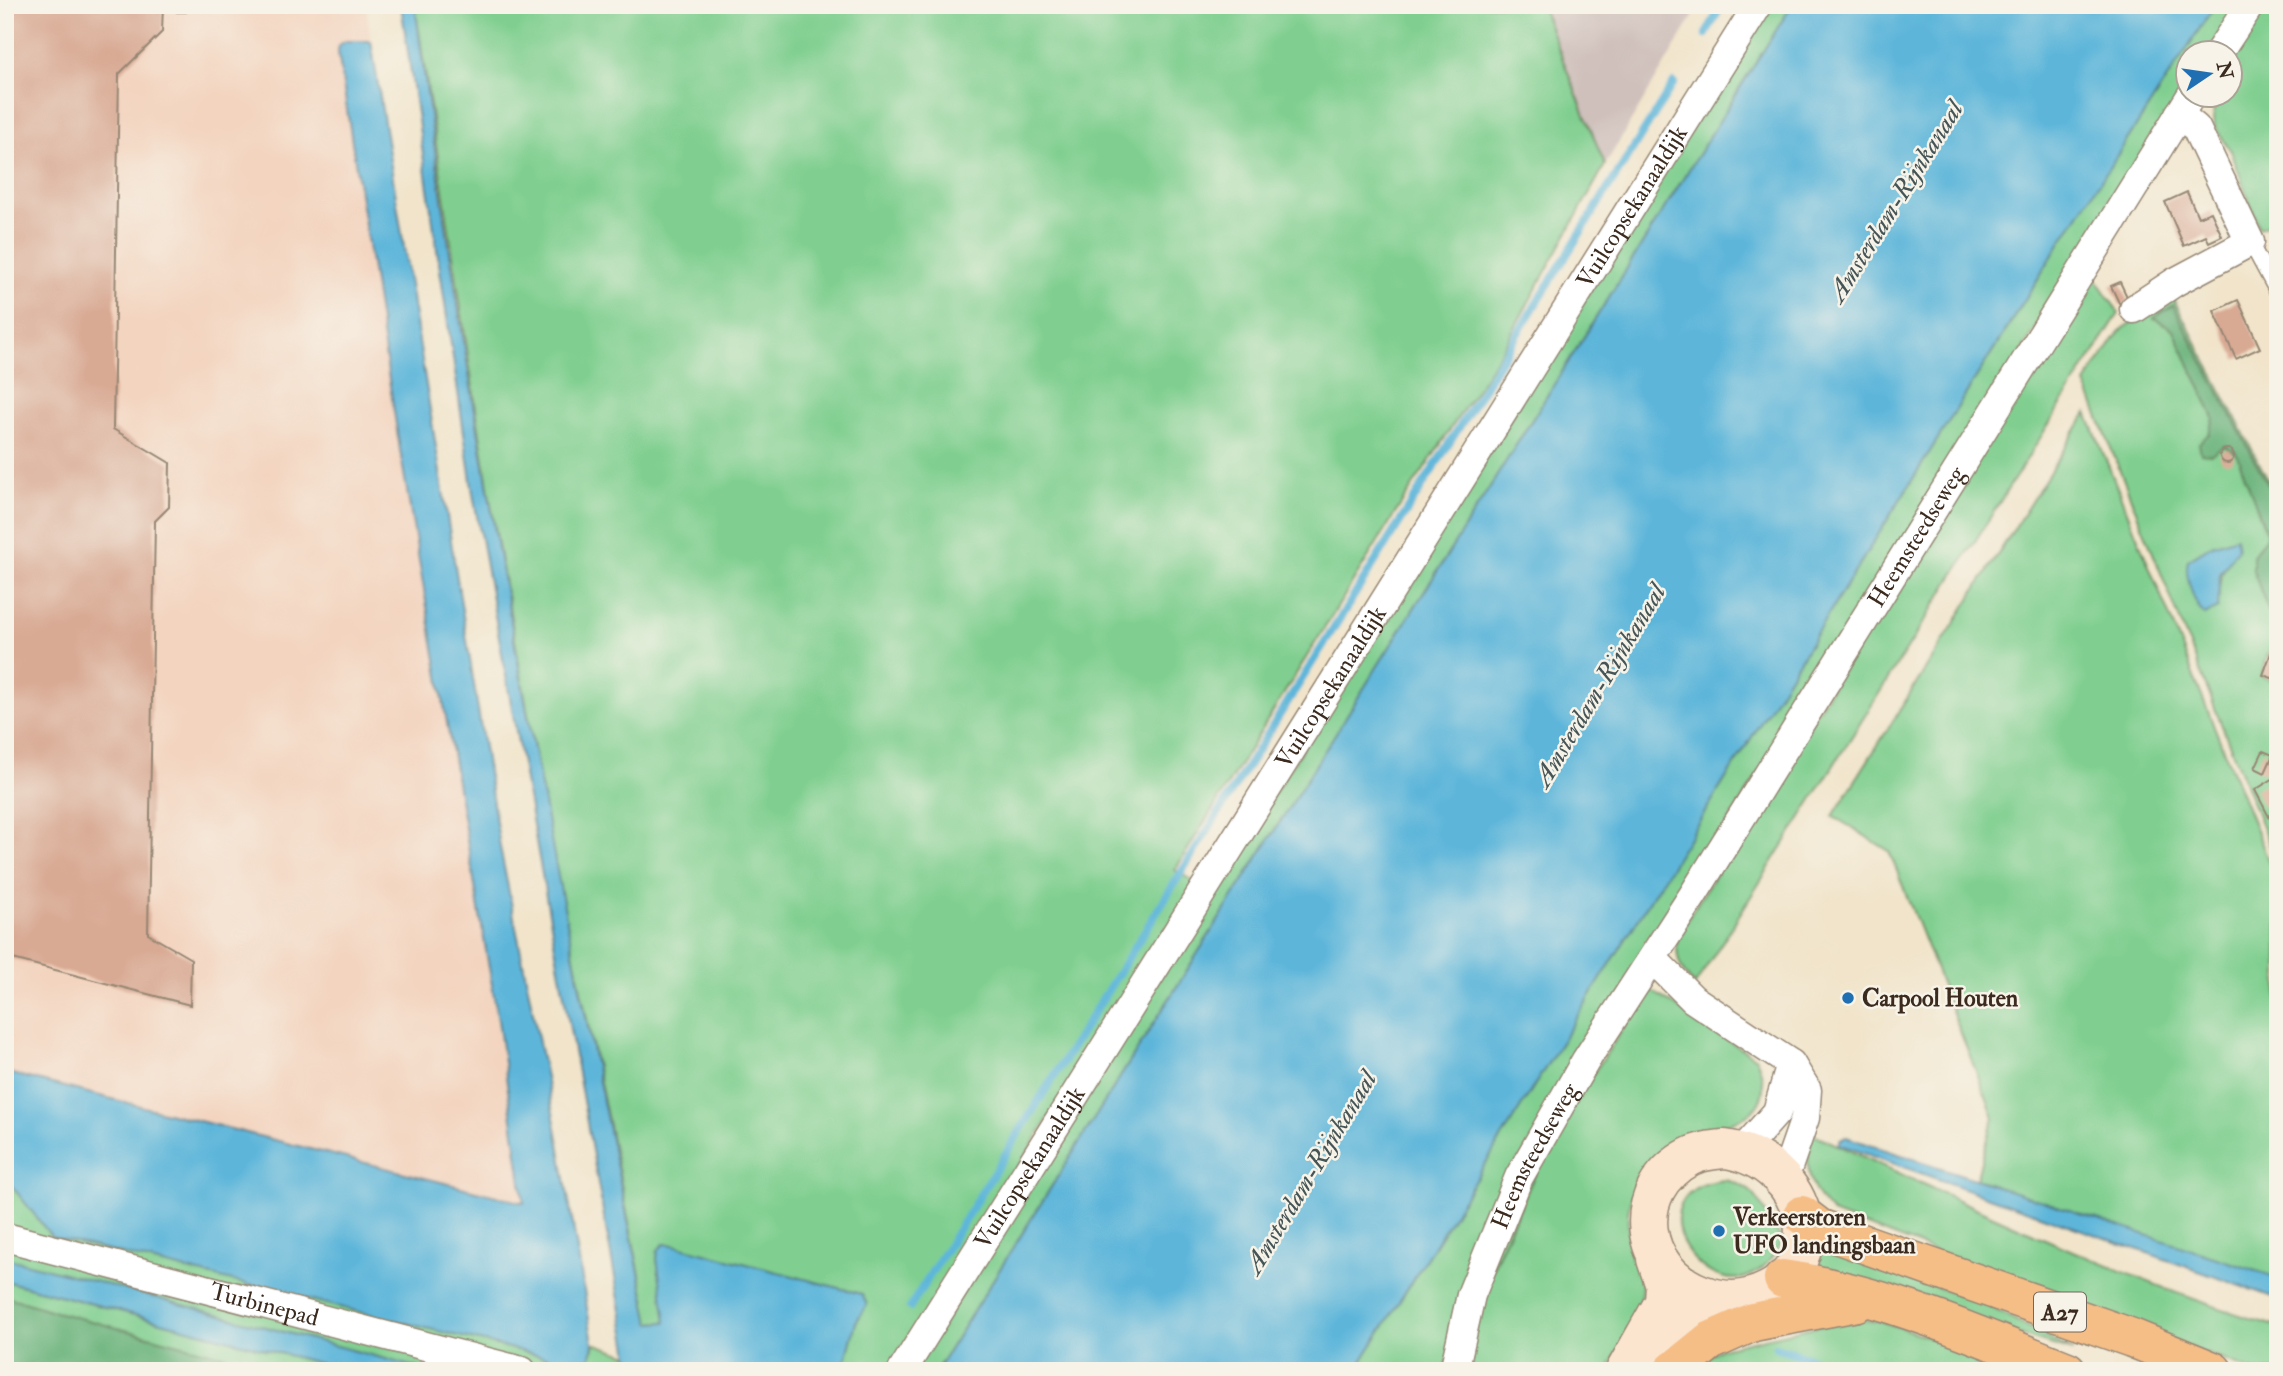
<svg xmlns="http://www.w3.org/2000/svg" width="2283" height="1376" font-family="'IM FELL Double Pica',serif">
<rect width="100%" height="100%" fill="#f7f3e8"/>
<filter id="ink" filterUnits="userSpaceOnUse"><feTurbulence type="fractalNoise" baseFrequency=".0143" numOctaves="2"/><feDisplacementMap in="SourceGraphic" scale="14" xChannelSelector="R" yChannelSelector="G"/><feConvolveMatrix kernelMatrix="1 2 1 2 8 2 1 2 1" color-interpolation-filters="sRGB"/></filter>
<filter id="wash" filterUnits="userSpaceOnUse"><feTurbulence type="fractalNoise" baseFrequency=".00686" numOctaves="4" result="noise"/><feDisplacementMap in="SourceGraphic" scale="28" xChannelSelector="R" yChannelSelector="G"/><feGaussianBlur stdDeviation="1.57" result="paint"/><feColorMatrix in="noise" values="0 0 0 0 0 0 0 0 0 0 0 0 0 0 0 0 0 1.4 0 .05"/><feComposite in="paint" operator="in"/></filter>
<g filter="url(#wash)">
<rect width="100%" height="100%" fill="#f1e4ca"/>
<!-- built -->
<path fill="#f3d4bf" d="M5 5H366L371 41H346L524 1204 5 1072Z"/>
<!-- industrial -->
<path fill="#cfc0bb" d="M1541 5H1700L1605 165 1552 31Z"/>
<!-- green -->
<path fill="#80cf90" stroke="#5e7c57" stroke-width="2" fill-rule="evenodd" d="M415 5H1541L1605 165 1501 352 1398 509 1175 870 1196 883 890 1371H843L856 1322 867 1305 862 1294 674 1245 664 1244 658 1250 657 1259 667 1322 650 1323 553 855 489 493Z
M1768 5H1792L936 1371H913Z
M2215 5H2240L2209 52H2188V84L1619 998 1442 1371H1356L2062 240Z
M2262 5H2278L2275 121 2278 122V221L2259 228 2231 151 2215 128 2212 95 2230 94 2231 53Z
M2091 272 2119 313 1695 985C1679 971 1676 957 1677 936Z
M2163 298 2174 300 2278 499V625L2261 676 2278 683V866L2085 383 2119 332ZM2236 538C2235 561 2217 568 2219 595L2188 560 2212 545Z
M2087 413 2278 884V1281L1976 1179 1994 1117 1889 851 1833 816Z
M1649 989 1756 1058C1784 1123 1723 1121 1686 1137 1671 1143 1657 1153 1647 1165 1629 1187 1624 1219 1631 1246 1634 1258 1641 1270 1642 1282 1643 1313 1622 1345 1607 1371H1462L1485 1286 1551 1138Z
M1811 1133C1962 1201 2119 1279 2278 1327V1371H2253L1832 1213C1807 1188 1805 1167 1811 1133Z
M5 1177 52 1237 558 1360 578 1363 594 1349 593 1343 629 1355 632 1371H430L5 1258Z
M1725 1180C1767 1189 1759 1215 1783 1240 1726 1351 1614 1190 1725 1180Z
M1819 1246 1985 1304 2073 1351 1807 1271Z
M5 1281 349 1371H5Z
M1848 1319 1880 1321 2034 1371H1689L1721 1348Z"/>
<!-- forest -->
<path fill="#68b27a" stroke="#526e4c" stroke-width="2" d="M2173 305 2278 504V613H2269L2253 570V556L2267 535 2236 452 2224 446 2211 454 2201 453 2199 443 2209 434 2214 418 2174 330 2154 318Z
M5 1296 56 1312 284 1371H5Z"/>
<!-- water -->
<path fill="#5db6da" stroke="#4c707c" stroke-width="2" d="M401 5H415C473 447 555 887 650 1323L666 1322 657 1259 658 1250 664 1244 674 1245 862 1294 867 1305 856 1322 843 1371H632L473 494Z
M1792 5H2215L2062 240 1356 1371H936Z
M346 41H371L500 847 559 1143 593 1343 591 1357 586 1363 558 1360 52 1237 5 1177V1072L524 1203 498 1020 400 450 338 52 339 45Z
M2236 537 2238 548 2220 574 2218 608 2205 615C2194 606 2184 574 2188 560L2212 545Z
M1846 1137 2278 1278V1299L1838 1144 1840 1140Z
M5 1258 56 1271 430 1371H349L5 1281Z"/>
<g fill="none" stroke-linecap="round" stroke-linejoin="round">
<!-- stream -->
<path stroke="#5db6da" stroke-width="8" d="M1706 34 1722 5
M910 1307 1674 83
M1776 1347 1848 1371"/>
</g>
<g id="blocks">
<!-- building -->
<path fill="#d8a993" d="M5 5H163L162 32 119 74 113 429 170 463 169 507 155 521 148 934 191 959 190 1005 5 957Z
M177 5H186V12H177Z
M2187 192 2198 217 2211 212 2222 236 2209 242 2206 236 2184 246 2165 202Z
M2120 282 2129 301 2120 305 2111 286Z
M2238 300 2260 348 2236 359 2214 311Z
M2220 456a7 7 0 1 1 14 0a7 7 0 1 1-14 0Z
M2278 634V680L2263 675Z
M2263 751 2273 755 2265 773 2255 768Z
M2276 777 2278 781V834L2255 790Z"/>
</g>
</g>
<g filter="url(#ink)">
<use href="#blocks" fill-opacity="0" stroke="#968774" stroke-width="2"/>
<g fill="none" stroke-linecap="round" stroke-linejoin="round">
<!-- lane casing -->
<g stroke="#968774" stroke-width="17">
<path id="lane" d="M2250 242 2278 294"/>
</g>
<!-- street casing -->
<g stroke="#968774" stroke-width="31">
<g id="street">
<path d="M2219 52 2250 5"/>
<path d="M2134 309 2175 282 2250 242 2196 128 2179 114"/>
<path d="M1653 959 1693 999 1791 1064 1807 1090 1805 1118 1784 1179"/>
<path d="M1742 1151 1777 1112 1791 1064"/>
<path id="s1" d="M5 1237 522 1371"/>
<path id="s2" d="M902 1371 1758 5"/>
<path id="s3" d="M1454 1371 1471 1295 1519 1177 1586 1060 1693 895 2192 94"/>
</g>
</g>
<!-- secondary casing -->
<g stroke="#968774" stroke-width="41">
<path id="secondary" d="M1725 1149C1810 1161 1839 1275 1748 1298 1732 1302 1715 1299 1701 1294 1638 1270 1628 1190 1689 1157 1700 1151 1713 1150 1725 1149Z
M1625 1371 1664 1302 1665 1286 1656 1259
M1658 1371 1663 1356 1711 1298"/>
</g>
<!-- highway casing -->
<g stroke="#968774" stroke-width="41">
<path id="highway" d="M1802 1215 1819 1228 2132 1338 2213 1371
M1783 1279C1879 1292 1977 1335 2067 1371
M1673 1371 1710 1341 1753 1322 1857 1302"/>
</g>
<!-- lane -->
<use href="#lane" stroke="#fff" stroke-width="14"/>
<!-- street -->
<use href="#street" stroke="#fff" stroke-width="28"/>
<!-- secondary -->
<use href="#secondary" stroke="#fbe5cf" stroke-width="38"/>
<!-- highway -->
<use href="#highway" stroke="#f6be87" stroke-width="38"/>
</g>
</g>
<!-- markers -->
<g fill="#1f6fb2" stroke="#f7f3e8" stroke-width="2.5">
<circle cx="1848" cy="998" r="7"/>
<circle cx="1719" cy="1231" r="7"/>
</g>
<g text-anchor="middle" stroke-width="5" stroke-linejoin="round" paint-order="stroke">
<!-- shield labels -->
<rect fill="#f7f3e8" stroke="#73665b" stroke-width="2" x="2034" y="1292.5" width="52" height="39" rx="5"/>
<g font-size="23" font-weight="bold" fill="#3b2a1e">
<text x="2060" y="1320">A27</text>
</g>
<!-- street labels -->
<g font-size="24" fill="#3b2a1e" stroke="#f7f3e8">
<text dy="8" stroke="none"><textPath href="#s2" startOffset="1374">Vuilcopsekanaaldijk</textPath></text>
<text dy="8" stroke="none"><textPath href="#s3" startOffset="959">Heemsteedseweg</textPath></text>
<text dy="8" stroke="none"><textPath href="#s2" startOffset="807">Vuilcopsekanaaldijk</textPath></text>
<text dy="8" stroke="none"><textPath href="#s3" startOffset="231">Heemsteedseweg</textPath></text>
<text dy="8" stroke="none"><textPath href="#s2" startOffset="240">Vuilcopsekanaaldijk</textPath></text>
<text dy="8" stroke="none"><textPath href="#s1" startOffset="268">Turbinepad</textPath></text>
</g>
<!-- poi labels -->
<g font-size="24" font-weight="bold" fill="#3b2a1e" stroke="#f7f3e8" text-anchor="start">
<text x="1862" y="1006">Carpool Houten</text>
<text x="1733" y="1225">Verkeerstoren<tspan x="1733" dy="28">UFO landingsbaan</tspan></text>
</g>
<!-- water labels -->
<g font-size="26" font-style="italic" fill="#455456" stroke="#f7f3e8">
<text transform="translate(1895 201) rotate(-58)" y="9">Amsterdam-Rijnkanaal</text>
<text transform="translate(1599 685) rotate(-59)" y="9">Amsterdam-Rijnkanaal</text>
<text transform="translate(1310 1172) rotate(-59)" y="9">Amsterdam-Rijnkanaal</text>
</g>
</g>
<!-- margin -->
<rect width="2283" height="1376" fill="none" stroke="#f7f3e8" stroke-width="28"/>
<!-- north arrow -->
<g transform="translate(2209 74) rotate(77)"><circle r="33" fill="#f7f3e8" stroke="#aca397" stroke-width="2"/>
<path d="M0-5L12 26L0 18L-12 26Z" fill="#1f6fb2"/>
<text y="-10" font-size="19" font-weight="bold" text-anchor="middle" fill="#3b2a1e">N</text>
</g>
</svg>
